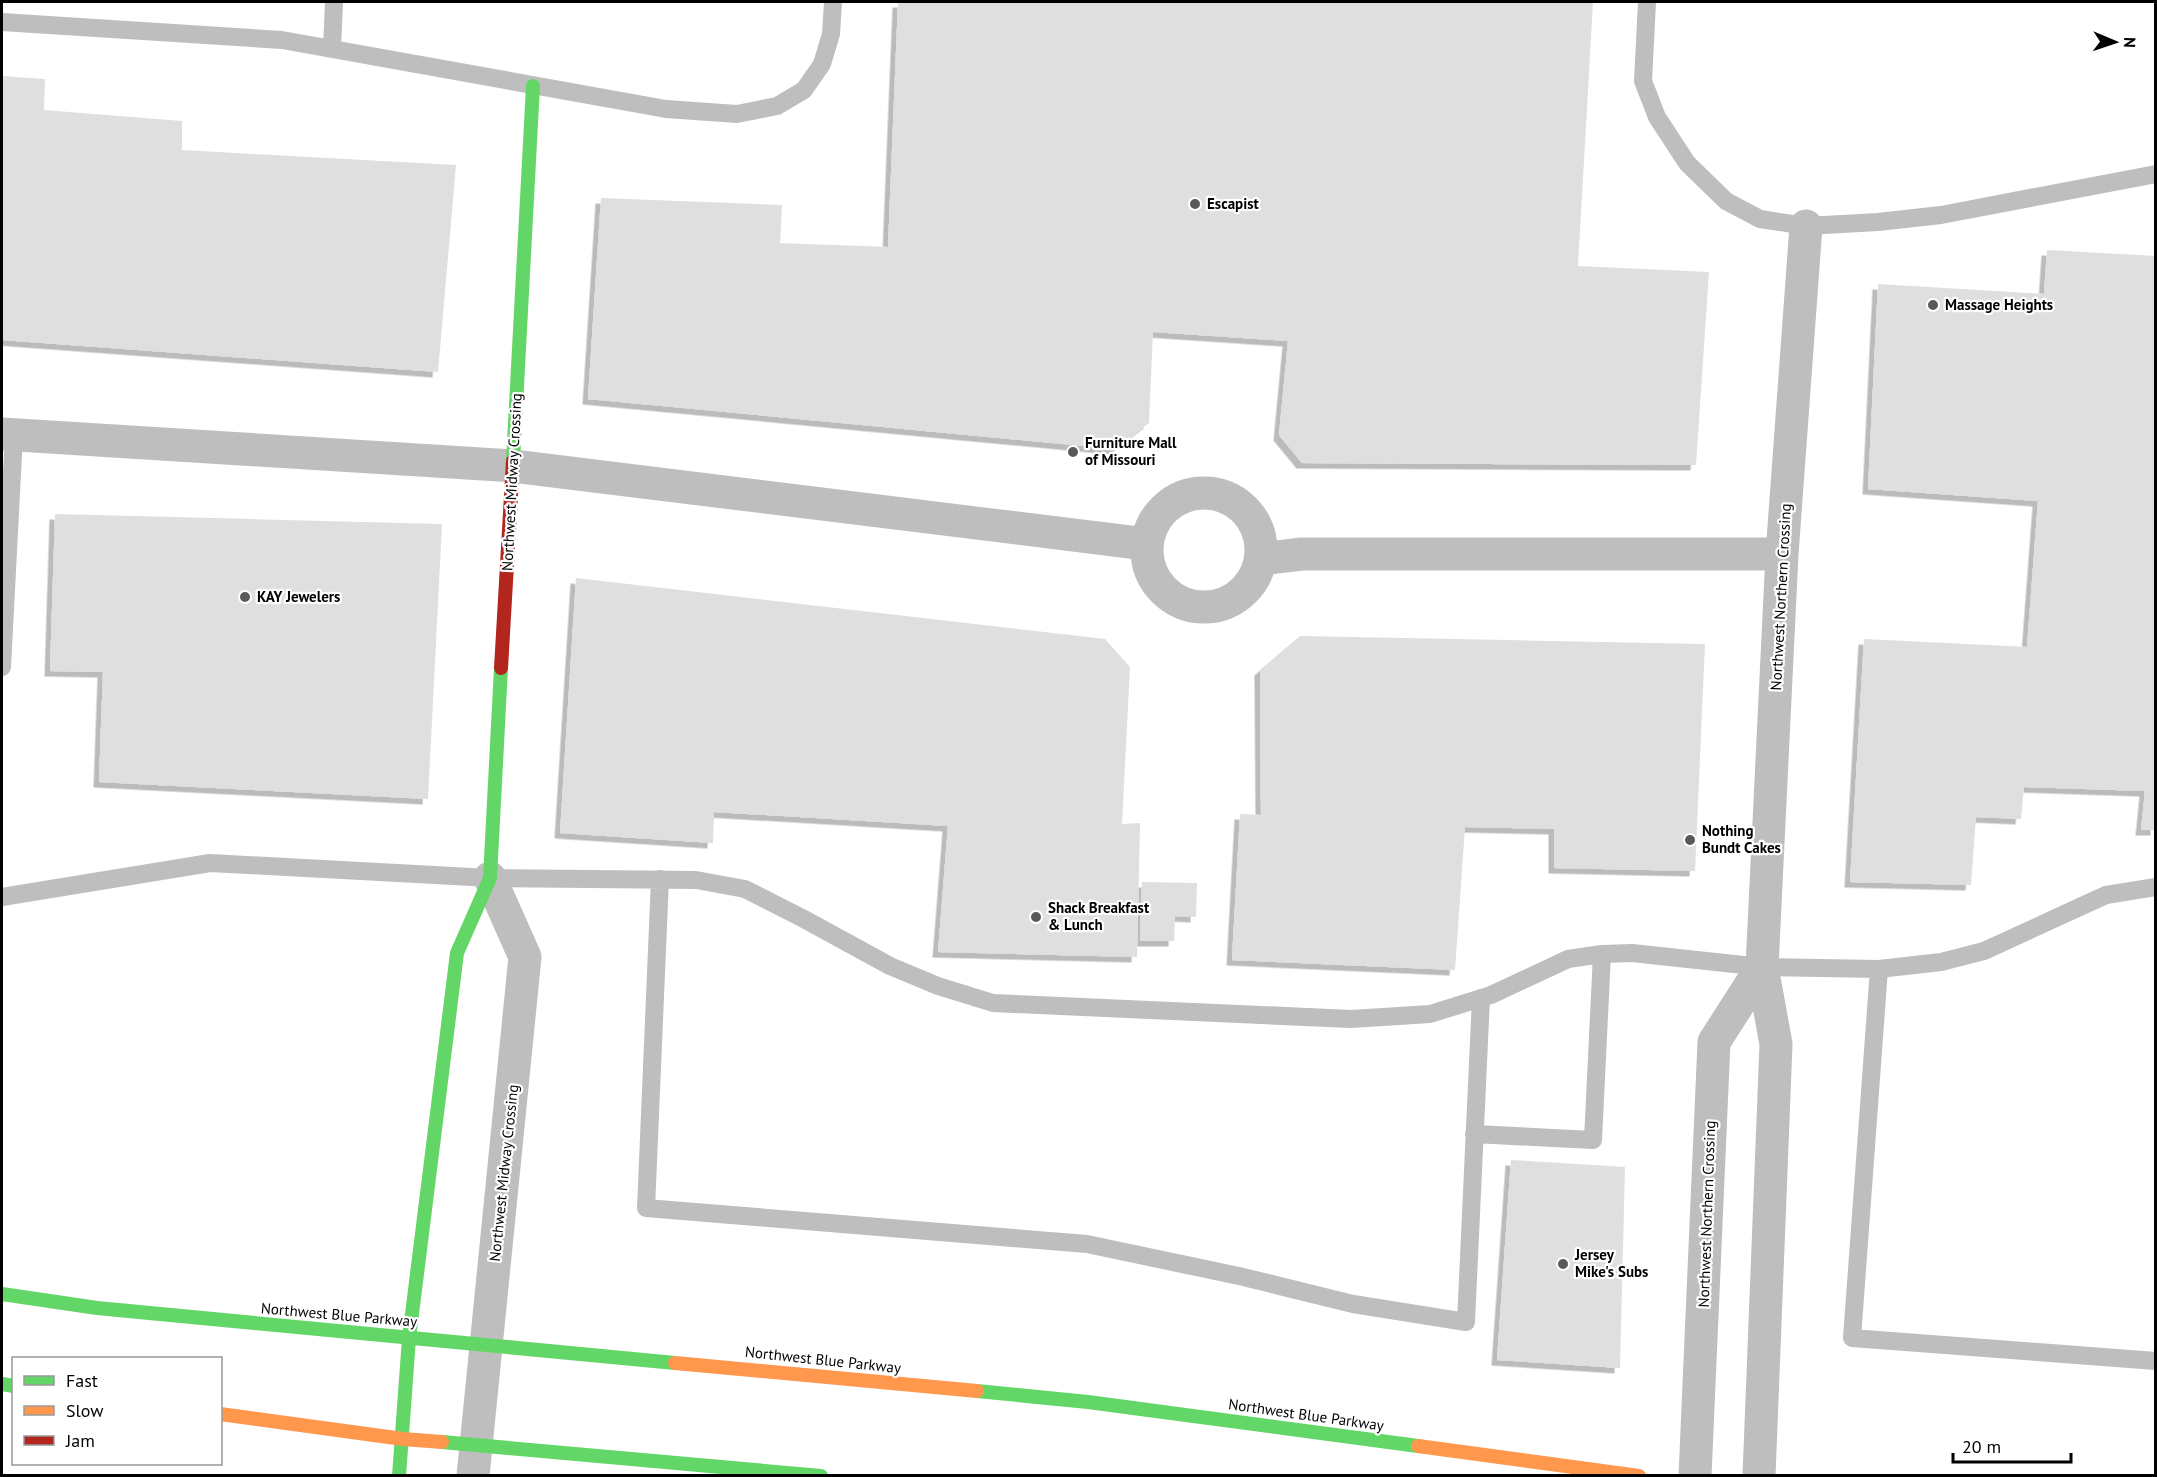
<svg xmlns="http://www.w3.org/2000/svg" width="2157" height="1477" font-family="'PT Sans',sans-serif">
<defs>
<filter id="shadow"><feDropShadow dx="-5.5" dy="5.5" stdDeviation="0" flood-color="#0004"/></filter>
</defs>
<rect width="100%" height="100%" fill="#fff"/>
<!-- building -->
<path fill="#dfdfdf" filter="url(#shadow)" d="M898 2H1593L1578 266 1709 272 1696 465 1302 463 1279 435 1288 341 1153 332 1149 423 1115 449 588 399 601 198 782 205 780 243 888 247Z
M2 76 45 79 44 110 182 121V150L456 165 438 372 2 340Z
M2047 250 2156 256V830H2141L2145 791 2024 787 2021 819 1976 817 1971 885 1850 882 1864 639 2027 647 2038 501 1868 489 1878 284 2044 294Z
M55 514 442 524 428 799 99 782 103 672 50 671Z
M576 578 1105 639 1130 667 1122 824 1140 823 1137 957 938 952 948 826 714 812 713 843 560 833Z
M1300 636 1705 644 1695 871 1554 868V829L1465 827 1455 970 1232 960 1240 814 1261 815 1260 670Z
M1142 882 1197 883 1196 917 1175 916 1174 941H1140Z
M1511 1160 1625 1167 1620 1368 1497 1360Z"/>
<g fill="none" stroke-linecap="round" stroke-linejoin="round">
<!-- lane -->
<path stroke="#bebebe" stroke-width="18" d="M1647 2 1643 81 1657 117 1687 163 1726 201 1760 219 1806 226 1878 222 1941 215 2156 174
M2 22 282 40 666 109 737 114 777 106 804 90 822 64 831 34 833 2
M332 49 334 2
M2 667 14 435
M660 879 646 1208 1087 1244 1239 1276 1353 1304 1466 1322 1481 998
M2 897 210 863 490 878 696 880 745 889 804 919 890 966 938 986 993 1003 1351 1019 1430 1014 1491 995 1568 959 1602 954 1632 953 1762 967 1879 969 1941 962 1984 951 2106 895 2156 887
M1879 969 1852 1338 2156 1361
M1474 1134 1593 1140 1602 954"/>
<!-- street -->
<path stroke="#bebebe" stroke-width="33" d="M2 434 513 466 1146 544
M1147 550a57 57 0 1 1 114 0a57 57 0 1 1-114 0Z
M1261 559 1302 554H1782
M473 1476 525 957 490 878
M1695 1476 1714 1042 1762 967
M1759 1476 1776 1044 1762 967 1782 554 1806 226"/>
<!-- fast -->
<path stroke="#63d668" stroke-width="14" d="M513 461 533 86
M2 1294 97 1308 675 1363
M2 1384 14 1386
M977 1391 1088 1402 1418 1446
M442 1442 821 1476
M399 1476 409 1338 457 953 490 878 501 668"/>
<!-- slow -->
<path stroke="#ff974d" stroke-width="14" d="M675 1363 977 1391
M220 1414 403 1439 442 1442
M1418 1446 1639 1476"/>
<!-- jam -->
<path stroke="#b3261e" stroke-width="14" d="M501 668 513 461"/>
</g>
<!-- markers -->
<g fill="#595959" stroke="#fff" stroke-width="2">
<circle cx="1195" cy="204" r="6"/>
<circle cx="1933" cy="305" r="6"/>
<circle cx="1073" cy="452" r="6"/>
<circle cx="245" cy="597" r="6"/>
<circle cx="1690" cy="840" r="6"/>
<circle cx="1036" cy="917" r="6"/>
<circle cx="1563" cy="1264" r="6"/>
</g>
<g text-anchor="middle" stroke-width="4.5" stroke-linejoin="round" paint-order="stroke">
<!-- poi labels -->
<g font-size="15" font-weight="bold" fill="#000" stroke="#fff" text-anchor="start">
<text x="1207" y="209">Escapist</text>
<text x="1945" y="310">Massage Heights</text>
<text x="1085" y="448">Furniture Mall<tspan x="1085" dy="17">of Missouri</tspan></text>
<text x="257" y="602">KAY Jewelers</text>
<text x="1702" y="836">Nothing<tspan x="1702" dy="17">Bundt Cakes</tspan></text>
<text x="1048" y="913">Shack Breakfast<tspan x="1048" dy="17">&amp; Lunch</tspan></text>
<text x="1575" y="1260">Jersey<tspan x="1575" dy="17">Mike's Subs</tspan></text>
</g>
<!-- street labels -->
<g font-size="15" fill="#000" stroke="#fff">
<text transform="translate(512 482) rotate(-87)" y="5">Northwest Midway Crossing</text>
<text transform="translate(1781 597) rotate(-87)" y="5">Northwest Northern Crossing</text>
<text transform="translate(504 1173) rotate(-84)" y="5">Northwest Midway Crossing</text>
<text transform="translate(1707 1214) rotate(-88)" y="5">Northwest Northern Crossing</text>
<text transform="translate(339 1315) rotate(5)" y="5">Northwest Blue Parkway</text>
<text transform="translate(823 1360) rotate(6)" y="5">Northwest Blue Parkway</text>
<text transform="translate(1306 1415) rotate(8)" y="5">Northwest Blue Parkway</text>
</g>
</g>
<!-- border -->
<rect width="2157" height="1477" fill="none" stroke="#000000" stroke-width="6"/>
<!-- legend -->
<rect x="12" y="1357" width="210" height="108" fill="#ffffff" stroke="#999999" stroke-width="1.5"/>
<rect x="24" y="1376" width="30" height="9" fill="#63d668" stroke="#999999" stroke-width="1.5"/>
<text x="66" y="1387" font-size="18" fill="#000000">Fast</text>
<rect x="24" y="1406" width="30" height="9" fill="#ff974d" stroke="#999999" stroke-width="1.5"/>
<text x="66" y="1417" font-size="18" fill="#000000">Slow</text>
<rect x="24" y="1436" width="30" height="9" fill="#b3261e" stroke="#999999" stroke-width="1.5"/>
<text x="66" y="1447" font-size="18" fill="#000000">Jam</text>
<!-- north arrow -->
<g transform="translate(2115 42) rotate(92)" stroke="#ffffff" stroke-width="4.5" paint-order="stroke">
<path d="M0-4.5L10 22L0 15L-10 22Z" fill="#000000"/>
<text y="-9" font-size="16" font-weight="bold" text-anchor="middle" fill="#000000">N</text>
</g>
<!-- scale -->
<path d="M1953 1453v9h118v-9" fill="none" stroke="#000000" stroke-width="3"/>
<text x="1962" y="1453" font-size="18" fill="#000000" stroke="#ffffff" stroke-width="4.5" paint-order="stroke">20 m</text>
</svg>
